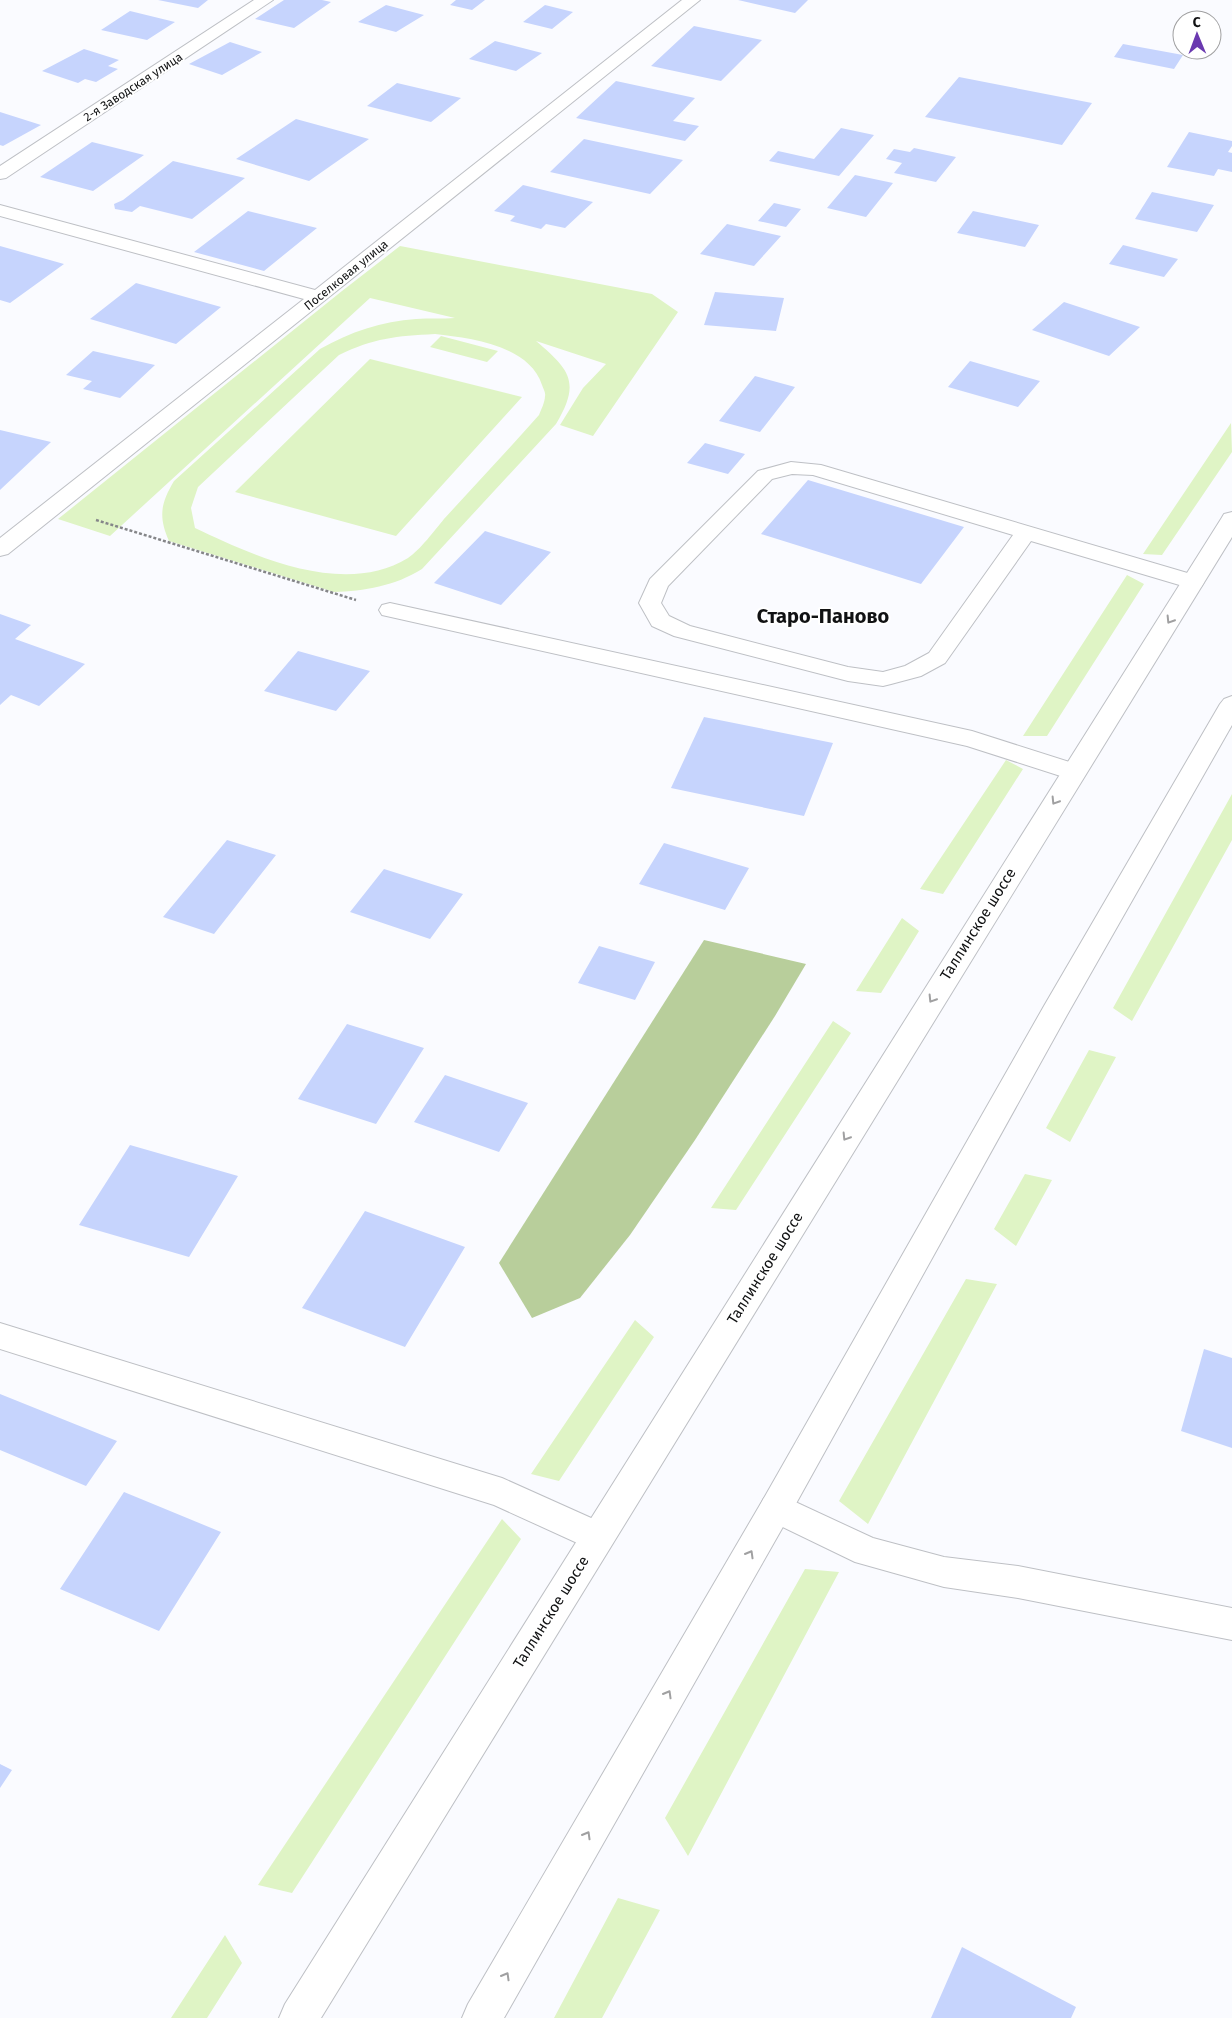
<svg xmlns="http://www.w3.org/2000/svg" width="1232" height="2018" font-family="'Fira Sans',sans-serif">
<rect width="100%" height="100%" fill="#fafbff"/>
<!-- green -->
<path fill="#dff4c5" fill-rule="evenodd" d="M400 246 652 294 678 312 593 436 560 425 583 388 606 364 536 341C570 370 581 382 556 424L422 569C395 586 364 591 334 592L169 541C158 516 161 503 174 481L320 349C350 332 382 321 416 319 429 318 443 319 455 318L370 298 110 536 58 519 342 291ZM435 334C470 338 529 345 542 385 543 388 546 393 545 396 545 402 541 410 539 415 508 450 476 484 444 519 435 530 420 550 408 558 344 597 256 557 195 528L191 508 198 487 339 355C374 338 396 336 435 334Z
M441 336 498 351 487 362 430 347Z
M370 359 522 397 396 536 235 492Z
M1231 423 1232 452 1162 555 1143 554Z
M1127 575 1144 584 1047 736H1023Z
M1006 760 1023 769 943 894 920 889Z
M1232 794V840L1132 1021 1113 1008Z
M902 918 919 931 881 993 856 991Z
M833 1021 851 1033 736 1210 711 1208Z
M1089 1050 1116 1057 1070 1142 1046 1128Z
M1025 1174 1052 1180 1016 1246 994 1229Z
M966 1279 997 1284 868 1524 839 1501Z
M635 1320 654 1337 559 1481 531 1474Z
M502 1519 521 1539 292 1893 258 1885Z
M805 1569 839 1572 688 1856 665 1818Z
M618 1898 660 1910 602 2018H554Z
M225 1935 242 1963 207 2018H171Z"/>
<!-- forest -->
<path fill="#b8ce9b" d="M704 940 806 964 775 1016 695 1140 630 1235 580 1298 532 1318 499 1263Z"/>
<!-- building -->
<path fill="#c6d4fd" d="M158 0H208L198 8Z
M284 0H322L331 2 294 28 255 19Z
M456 0H485L472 10 450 5Z
M738 0H808L795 13Z
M386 5 424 15 396 32 358 22Z
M545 5 573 12 552 29 523 22Z
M130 11 175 22 147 40 101 30Z
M694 26 762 40 721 81 651 66Z
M495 41 542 53 516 71 469 59Z
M230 42 262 52 222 75 189 64Z
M1123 44 1183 55 1174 69 1114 57Z
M84 49 119 60 108 66 118 69 96 82 85 79 78 83 42 71Z
M959 77 1092 103 1062 145 925 117Z
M616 81 695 98 673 121 699 126 685 141 576 118Z
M397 83 461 98 431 122 367 106Z
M0 112 41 125 3 146 0 145Z
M296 119 369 139 309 181 236 159Z
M841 128 874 135 839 176 769 161 778 151 814 159Z
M1189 132 1232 141V146L1228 152 1232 153V172L1218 169 1214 176 1167 167Z
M584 139 683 160 650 194 550 172Z
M92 142 144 155 93 191 40 177Z
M914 148 956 157 936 182 894 173 902 163 886 159 894 149 910 152Z
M173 161 245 178 192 219 140 206 132 212 115 209 114 204 123 200Z
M855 175 893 183 866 217 827 208Z
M523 185 593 202 565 228 546 224 541 229 510 221 515 216 494 211Z
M1152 192 1214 205 1197 232 1135 219Z
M774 203 801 209 786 227 758 221Z
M248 211 317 228 264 271 194 252Z
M973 211 1039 225 1025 247 957 233Z
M727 224 781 236 754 266 700 254Z
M1123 245 1178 259 1164 277 1109 264Z
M0 246 64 264 10 303 0 300Z
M136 283 221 307 176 344 90 319Z
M715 292 784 298 776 331 704 325Z
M1064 302 1140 327 1109 356 1032 330Z
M93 351 155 365 120 398 83 389 92 381 66 375Z
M970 361 1040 381 1018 407 948 387Z
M755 376 795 387 760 432 719 421Z
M0 430 51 442 0 490Z
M705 443 745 454 728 474 687 463Z
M808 480 964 527 921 584 761 534Z
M485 531 551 552 501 605 434 583Z
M0 614 31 625 15 639 85 664 39 706 11 695 0 705Z
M298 651 370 671 336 711 264 691Z
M704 717 833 743 804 816 671 788Z
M227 840 276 855 214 934 163 917Z
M664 843 749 868 725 910 639 884Z
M384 869 463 894 430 939 350 912Z
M599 946 655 962 635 1000 578 983Z
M347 1024 424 1048 376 1124 298 1099Z
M445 1075 528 1103 499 1152 414 1122Z
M130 1145 238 1176 189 1257 79 1225Z
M365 1211 465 1247 405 1347 302 1308Z
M1204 1349 1232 1358V1448L1181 1431Z
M0 1394 117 1441 86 1486 0 1450Z
M124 1492 221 1532 159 1631 60 1589Z
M0 1764 12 1770 0 1788Z
M962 1947 1076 2007 1071 2018H931Z"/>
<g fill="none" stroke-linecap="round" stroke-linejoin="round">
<!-- minor casing -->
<g stroke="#bec0c5" stroke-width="2">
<path id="minor" d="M254 0H273L6 178 0 179V166Z
M682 0H700L8 554 0 556V538L304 299 0 216V205L315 290Z
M791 462 821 465 1201 577 1204 582 1201 587 1193 589 1031 541 945 663 921 676 891 684 883 686 848 681 674 636 652 626 639 603 650 579 758 471ZM792 474 813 475 1013 535 929 653 905 666 883 672 848 667 690 626 669 616 661 603 668 586 772 479Z
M390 603 972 731 1082 766 1085 772 1082 778 1073 780 967 746 382 615 379 610 382 605Z
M0 1323 502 1478 609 1526 614 1537 609 1548 597 1552 494 1505 0 1349Z
M776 1493 873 1538 944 1557 1018 1566 1232 1608V1640L1018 1598 944 1587 855 1562 764 1518 759 1508 764 1498Z"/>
</g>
<!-- major casing -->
<g stroke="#bec0c5" stroke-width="2">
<path id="major" d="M1232 512V537L321 2018H279L285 2004 1221 519 1224 514Z
M1232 696V725L1067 1015 788 1518 504 2018H462L468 2004 764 1498 1044 1006 1220 704 1224 699Z"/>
</g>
<!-- path -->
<path stroke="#858689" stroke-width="2.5" stroke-dasharray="3 2" stroke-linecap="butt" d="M96 520 356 600"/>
<!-- minor -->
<use href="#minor" fill="#fff" fill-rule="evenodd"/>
<!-- major -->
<use href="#major" fill="#fff" fill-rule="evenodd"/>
</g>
<!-- one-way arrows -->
<defs><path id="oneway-chevron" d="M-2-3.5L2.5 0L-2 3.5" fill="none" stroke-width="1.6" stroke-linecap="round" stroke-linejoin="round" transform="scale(1.25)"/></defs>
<g stroke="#a0a0a1">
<use href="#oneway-chevron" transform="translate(1170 620) rotate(122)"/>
<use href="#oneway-chevron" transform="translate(1055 801) rotate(122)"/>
<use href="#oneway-chevron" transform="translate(932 999) rotate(122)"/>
<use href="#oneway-chevron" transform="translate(846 1137) rotate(122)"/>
<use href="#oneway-chevron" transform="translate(750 1554) rotate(-60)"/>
<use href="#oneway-chevron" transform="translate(668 1694) rotate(-60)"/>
<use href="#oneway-chevron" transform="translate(587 1835) rotate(-60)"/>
<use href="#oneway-chevron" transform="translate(506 1976) rotate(-60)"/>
</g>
<g text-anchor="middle" stroke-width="4" stroke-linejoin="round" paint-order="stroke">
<!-- far-street labels -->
<g font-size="12" fill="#111213" stroke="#fff">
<text transform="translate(133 87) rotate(-33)" y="4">2-я Заводская улица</text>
<text transform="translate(346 275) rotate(-39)" y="4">Поселковая улица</text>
</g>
<!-- street labels -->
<g font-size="15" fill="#111213" stroke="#fff">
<text transform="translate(978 924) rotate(-58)" y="5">Таллинское шоссе</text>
<text transform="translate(765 1268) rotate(-58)" y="5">Таллинское шоссе</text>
<text transform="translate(551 1612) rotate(-58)" y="5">Таллинское шоссе</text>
</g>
<!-- district labels -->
<g font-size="20" font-weight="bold" fill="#111213" stroke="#fff">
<text x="823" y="623">Старо-Паново</text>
</g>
</g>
<!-- north arrow -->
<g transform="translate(1197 35) rotate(359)"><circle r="24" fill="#ffffff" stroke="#a0a0a1"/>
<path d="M0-4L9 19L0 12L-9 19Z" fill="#6a39b0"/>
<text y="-8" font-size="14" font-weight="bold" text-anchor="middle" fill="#111213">С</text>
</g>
</svg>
